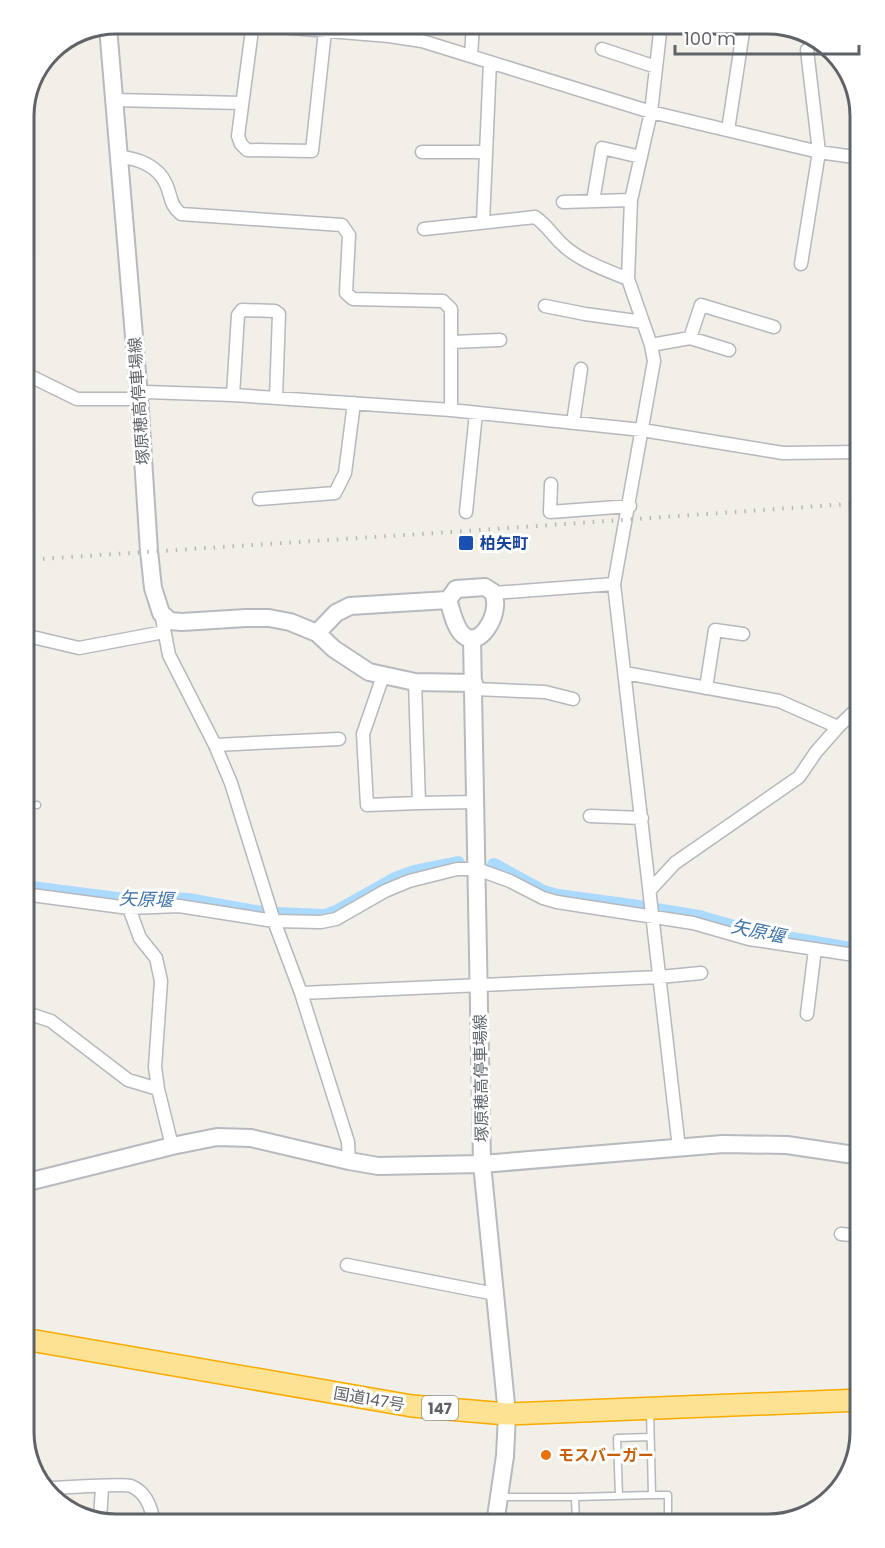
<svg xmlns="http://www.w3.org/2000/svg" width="885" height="1548" font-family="Poppins,'Noto Sans JP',sans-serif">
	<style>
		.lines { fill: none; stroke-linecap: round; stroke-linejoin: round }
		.canal { stroke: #aadaff; stroke-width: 14 }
		.lane-casing { stroke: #b5b8bc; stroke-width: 9 }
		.street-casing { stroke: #b5b8bc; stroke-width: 15 }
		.secondary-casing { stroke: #b6babf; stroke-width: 20 }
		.highway-casing { stroke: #f9ab00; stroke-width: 24 }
		.lane { stroke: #fff; stroke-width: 6 }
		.street { stroke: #fff; stroke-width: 12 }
		.secondary { stroke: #fff; stroke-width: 16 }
		.highway { stroke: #fde293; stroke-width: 21 }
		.rail { stroke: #b6b7b8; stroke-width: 4; stroke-dasharray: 1.5 8; stroke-linecap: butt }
		.transit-dot { fill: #1a4fb4; stroke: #fff; stroke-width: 2 }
		.food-dot { fill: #e8710a; stroke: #fff; stroke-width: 2 }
		.labels { text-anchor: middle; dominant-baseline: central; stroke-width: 6; stroke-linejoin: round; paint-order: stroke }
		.shield { fill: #fff; stroke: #8f9295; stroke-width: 1.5 }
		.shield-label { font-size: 15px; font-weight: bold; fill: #5f6368 }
		.street-label { font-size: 16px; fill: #5f6368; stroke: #fff }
		.transit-label { font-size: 16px; font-weight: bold; fill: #164399; stroke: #fff; text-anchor: start }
		.food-label { font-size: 16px; font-weight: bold; fill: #c56008; stroke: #fff; text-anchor: start }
		.water-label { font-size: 18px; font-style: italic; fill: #4174aa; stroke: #fff }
		.rim { fill: none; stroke: #5f6368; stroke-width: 3 }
	</style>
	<rect width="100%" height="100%" fill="#f1efe8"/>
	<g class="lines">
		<path class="canal" d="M 494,865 L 543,892 L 558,896 L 646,908
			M 24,887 L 140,902 L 170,899 L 188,900 L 267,914
			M 656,910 L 699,917 L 751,932 L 845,948
			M 276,914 L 325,916 L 336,912 L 395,879 L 414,872 L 458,863"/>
		<g class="lane-casing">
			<path id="lane" d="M 24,805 L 37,805
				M 650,1411 L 652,1495 L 668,1495 L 668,1524
				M 619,1496 L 617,1438 L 650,1437
				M 501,1497 L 575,1497 L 576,1524
				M 575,1497 L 652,1495"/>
		</g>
		<g class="street-casing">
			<path id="street" d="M 256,24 L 252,30 L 238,136 L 241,144 L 247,150 L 312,151 L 325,31
				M 264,24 L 268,26 L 389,36 L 422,41 L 651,112 L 819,152 L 861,158
				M 661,24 L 651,112 L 631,200 L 628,279 L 651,345 L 654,361 L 614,584 L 679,1148
				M 602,49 L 656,67
				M 471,56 L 473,24
				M 114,100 L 242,103
				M 728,130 L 743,32
				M 422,152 L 486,152
				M 119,157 C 138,158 158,166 166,184 C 172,197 169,204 181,214 L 342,225 L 349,235 L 346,293 L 353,299 L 443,301 L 451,309 L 451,410
				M 593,201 L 602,148 L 641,157
				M 563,202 L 631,200
				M 483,222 L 490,62
				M 424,229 L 535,217 C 547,225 553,236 563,245 C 580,261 606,270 628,279
				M 801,264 L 819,152 L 807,50
				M 545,306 L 585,314 L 643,322
				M 690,338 L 701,305 L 774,327
				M 451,342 L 500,340
				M 651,345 L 690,338 L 729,350
				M 24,373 L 77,399 L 129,399 L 145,392 L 233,395 L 451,410 L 642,430 L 783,453 L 861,452
				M 233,395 L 238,315 L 242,310 L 275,311 L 279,314 L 276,398
				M 573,423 L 581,369
				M 551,484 L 550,512 L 630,506
				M 259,499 L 335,493 L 345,473 L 354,403
				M 466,512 L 476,413
				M 494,593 L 614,584
				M 161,613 L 169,655 L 215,745 L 231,783 L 274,921 L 301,993 L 348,1142 L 349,1161
				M 24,635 L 79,648 L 164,632
				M 625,673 L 779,701 L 838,727
				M 383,676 L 363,734 L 367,805 L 419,803
				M 415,682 L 419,803 L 476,802
				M 706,688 L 715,630 L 743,634
				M 474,689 L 545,692 L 573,699
				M 215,745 L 339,739
				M 590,816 L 642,818
				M 651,889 L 675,863 L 799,777 L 816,752 L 838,727 L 861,705
				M 24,894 L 129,908 L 179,906 L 274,921 L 321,922 L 336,919 L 385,891 L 409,881 L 457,869 L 477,869 L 510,881 L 543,898 L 557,902 L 693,923 L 749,939 L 861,956
				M 129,908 L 140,938 L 156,958 L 161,981 L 155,1067 L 158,1089 L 172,1146
				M 301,993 L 660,977 L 701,973
				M 24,1012 L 51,1021 L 128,1080 L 158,1089
				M 807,1014 L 815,949
				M 841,1234 L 861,1236
				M 347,1265 L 495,1294
				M 47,1488 C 60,1488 124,1483 131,1486 C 146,1492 152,1509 154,1524
				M 100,1520 L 102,1487"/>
		</g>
		<g class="secondary-casing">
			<path id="secondary" d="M 108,27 L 139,396 L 149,551 L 153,588 L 161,613 L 170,621 L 182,622 L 246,618 L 269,618 L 290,622 L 317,633 L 334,649 L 369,672 L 415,682 L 474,683
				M 485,587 L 494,593 C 494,597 496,603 495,607 C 494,619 482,645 466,637 C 455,631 452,611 448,600 L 456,589 Z
				M 317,633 L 336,613 L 350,606 L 448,600
				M 472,639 L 482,1164 L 723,1144 L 787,1145 L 861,1156
				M 24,1183 L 172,1146 L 217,1137 L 251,1138 L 349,1161 L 378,1166 L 482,1164 L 507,1414 L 505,1456 L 495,1524"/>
		</g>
		<g class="highway-casing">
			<path id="highway" d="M 24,1339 L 412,1406 L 507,1414 L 861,1400"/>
		</g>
		<use href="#lane" class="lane"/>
		<use href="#street" class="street"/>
		<use href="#secondary" class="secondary"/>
		<use href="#highway" class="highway"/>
		<path class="rail" d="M 24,560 L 466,531 L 861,503"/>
	</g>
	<rect class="transit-dot" x="458" y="535" width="16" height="16" rx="3"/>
	<circle class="food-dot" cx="546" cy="1455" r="6"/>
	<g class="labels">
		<rect class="shield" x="422" y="1396" width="36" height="24" rx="4.5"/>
		<g class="shield-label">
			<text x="440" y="1408">147</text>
		</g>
		<g class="street-label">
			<text transform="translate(139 401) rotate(-94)">塚原穂高停車場線</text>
			<text transform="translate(481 1078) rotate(-91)">塚原穂高停車場線</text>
			<text transform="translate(369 1399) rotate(10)">国道147号</text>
		</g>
		<g class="transit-label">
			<text x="480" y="543">柏矢町</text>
		</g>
		<g class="food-label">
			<text x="558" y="1455">モスバーガー</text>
		</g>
		<g class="water-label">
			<text transform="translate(146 899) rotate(2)">矢原堰</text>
			<text transform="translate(758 931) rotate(12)">矢原堰</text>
		</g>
	</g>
	<path d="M0 0H885V1548H0ZM116 34H768A82 82 0 0 1 850 116V1432A82 82 0 0 1 768 1514H116A82 82 0 0 1 34 1432V116A82 82 0 0 1 116 34Z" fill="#fff" fill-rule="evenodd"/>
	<path class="rim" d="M116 34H768A82 82 0 0 1 850 116V1432A82 82 0 0 1 768 1514H116A82 82 0 0 1 34 1432V116A82 82 0 0 1 116 34Z"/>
	<path d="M675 45v9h184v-9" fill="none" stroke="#5f6368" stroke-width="3"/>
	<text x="684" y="45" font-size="18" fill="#5f6368" stroke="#ffffff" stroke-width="4.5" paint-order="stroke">100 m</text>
</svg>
